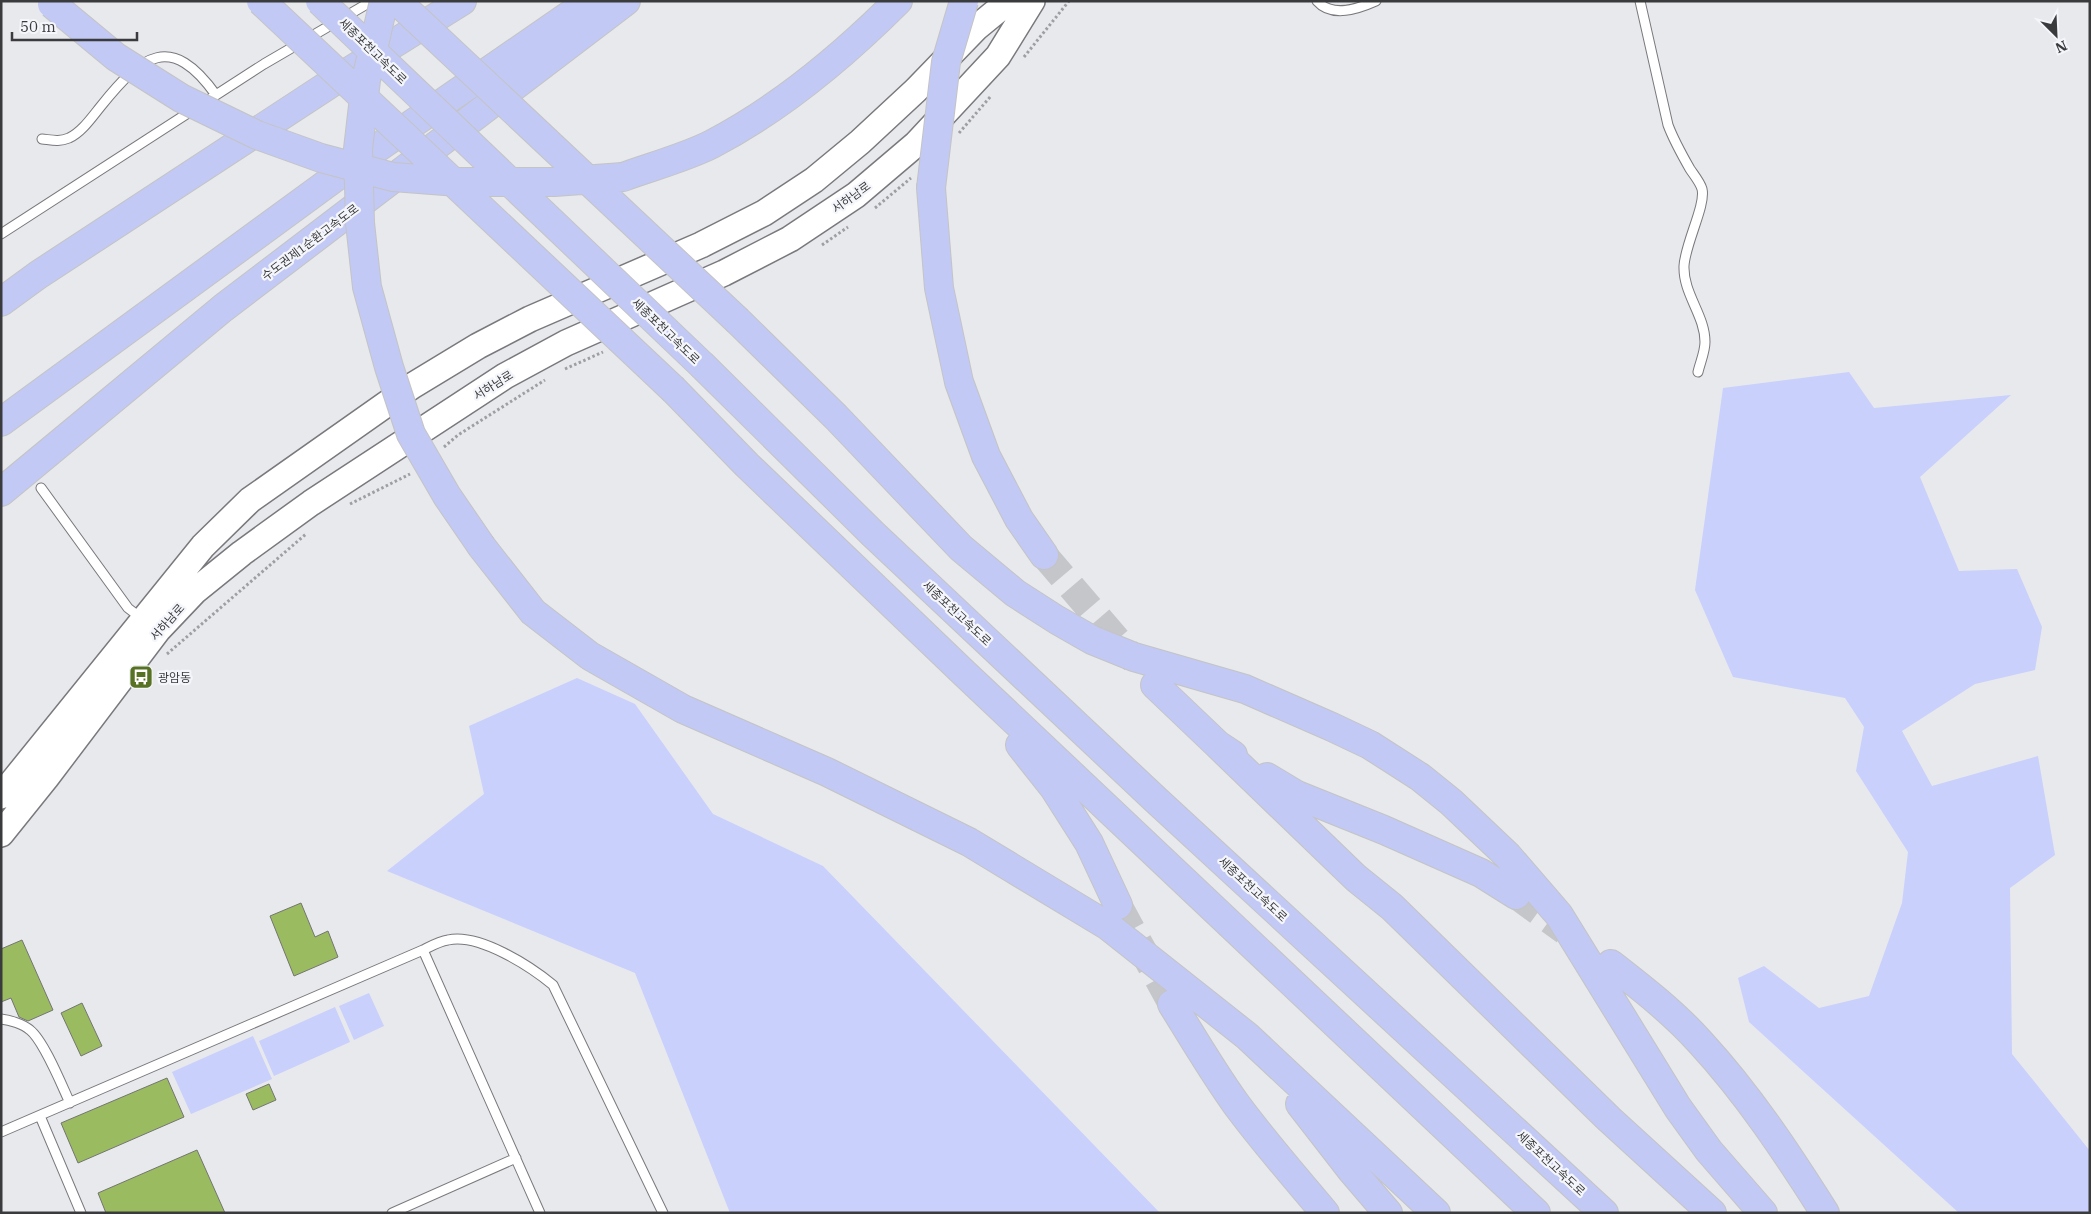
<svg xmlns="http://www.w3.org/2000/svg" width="2091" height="1214" font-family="'IBM Plex Serif','Noto Sans KR',serif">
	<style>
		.green { fill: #c9d0fb }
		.building { fill: #9bbb61; stroke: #737571 }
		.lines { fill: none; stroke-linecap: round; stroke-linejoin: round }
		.highway-tunnel { stroke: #c5c6ca; stroke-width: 28; stroke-dasharray: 28 14; stroke-linecap: butt }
		.lane-casing { stroke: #79797d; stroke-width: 11 }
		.secondary-casing { stroke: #79797d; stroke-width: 28 }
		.highway-casing { stroke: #c4c4c4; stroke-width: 30 }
		.path { stroke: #9e9fa2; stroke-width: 3; stroke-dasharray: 2.5 2.5; stroke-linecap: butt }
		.lane { stroke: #fff; stroke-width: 9 }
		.secondary { stroke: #fff; stroke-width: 25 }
		.highway { stroke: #c2c9f5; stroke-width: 28 }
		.highway-bridge-casing { stroke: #c4c4c4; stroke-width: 30; stroke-linecap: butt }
		.highway-bridge { stroke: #c2c9f5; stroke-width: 28 }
		.labels { text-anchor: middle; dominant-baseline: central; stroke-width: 4.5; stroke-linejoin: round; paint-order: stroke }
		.street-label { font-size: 12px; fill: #3a3b3c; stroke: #f5f6fb }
		.poi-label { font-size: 12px; fill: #3a3b3c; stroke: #f5f6fb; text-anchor: start }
	</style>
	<rect width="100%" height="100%" fill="#e8e9ed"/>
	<path class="green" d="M 1849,372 L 1874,408 L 2011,395 L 1920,477 L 1959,571 L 2017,569 L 2042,627 L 2035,670 L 1975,684 L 1902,731 L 1932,786 L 2038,756 L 2055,855 L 2010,888 L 2012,1054 L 2090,1151 L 2090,1213 L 1959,1213 L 1749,1022 L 1738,978 L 1764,966 L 1819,1008 L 1869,996 L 1902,903 L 1908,852 L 1856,771 L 1864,727 L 1845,698 L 1733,677 L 1695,590 L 1723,388 Z
		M 577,678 L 635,704 L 713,814 L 823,866 L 1160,1213 L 730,1213 L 635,973 L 387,871 L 484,794 L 469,726 Z
		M 369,993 L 384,1026 L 354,1040 L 339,1006 Z
		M 335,1007 L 350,1042 L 274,1076 L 259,1041 Z
		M 253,1036 L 272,1079 L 191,1114 L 172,1072 Z"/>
	<path class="building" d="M 301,903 L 315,937 L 328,931 L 338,957 L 294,976 L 270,916 Z
		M 22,940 L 53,1010 L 28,1021 L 19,1017 L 11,998 L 1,1002 L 1,949 Z
		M 82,1003 L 102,1046 L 81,1056 L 61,1013 Z
		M 167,1078 L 184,1117 L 78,1163 L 61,1123 Z
		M 269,1084 L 276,1100 L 253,1110 L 246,1094 Z
		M 197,1150 L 225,1213 L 106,1213 L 98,1193 Z"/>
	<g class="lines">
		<path class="highway-tunnel" d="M 1044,555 L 1135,661
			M 1516,895 L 1565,931
			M 1118,905 L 1172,1004"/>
		<g class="lane-casing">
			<path id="lane" d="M 1317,1 C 1332,18 1358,9 1376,1
				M 1640,1 L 1668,125 C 1674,141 1682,155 1690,169 C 1694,175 1700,182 1702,189 C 1706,205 1685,244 1684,266 C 1683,294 1705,315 1705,342 C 1705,352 1700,363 1698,372
				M 42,139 C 52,140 59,142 69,138 C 82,132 92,117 101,106 C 142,55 171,32 216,95
				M 1,234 L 264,64 L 372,1
				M 41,488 L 128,608 L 141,618
				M 423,950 L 540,1213
				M 1,1019 C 10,1020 23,1024 30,1030 C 44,1041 62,1086 70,1103
				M 40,1116 L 81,1213
				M 1,1132 L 423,950 C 431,946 440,941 448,940 C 479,933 530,966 553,985 L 663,1213
				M 392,1213 L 516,1158"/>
		</g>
		<g class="secondary-casing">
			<path id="secondary" d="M 1,796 L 203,546 L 250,500 L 412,386 L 478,346 L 530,319 L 701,245 L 764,213 L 814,180 L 860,142 L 916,90 L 976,28 L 1009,1
				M 1,834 L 46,778 L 158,630 L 195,591 L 242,553 L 311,503 L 505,376 L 566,343 L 724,273 L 790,239 L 856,195 L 916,144 L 998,56 L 1032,1"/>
		</g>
		<g class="highway-casing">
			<path id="highway" d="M 623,177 C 650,167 687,157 712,144 C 781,108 843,56 898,1
				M 931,188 L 939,288 L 959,382 L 986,456 L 1019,519 L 1044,555
				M 1,302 L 38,275 L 345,74 L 462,1
				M 738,321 L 836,417 L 961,548 L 1015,593 L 1057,620 L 1092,640 L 1134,657 L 1245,689 L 1332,727 L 1370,745 L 1420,777 L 1451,802 L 1508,856 L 1559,915 L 1678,1108 L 1709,1151 L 1763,1213
				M 703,366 L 873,534 L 1156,800 L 1604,1213
				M 674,390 L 747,465 L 964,673 L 1536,1213
				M 1,422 L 344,171 L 590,1
				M 1,492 L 223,308 L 626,1
				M 482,547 L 533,612 L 590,656 L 683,709 L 827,772 L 969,842 L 1108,926 L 1247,1036 L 1436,1213
				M 1155,685 L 1218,745 L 1233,755
				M 1020,745 L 1054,788 L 1089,843 L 1118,905
				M 1218,745 L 1356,878 L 1392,907 L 1609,1119 L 1712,1213
				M 1267,777 L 1297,795 L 1384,830 L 1481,873 L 1516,895
				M 1611,964 C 1642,988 1674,1013 1700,1042 C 1748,1094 1787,1153 1825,1213
				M 1172,1004 C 1193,1038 1213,1072 1236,1104 C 1264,1142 1295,1177 1325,1213
				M 1300,1104 L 1352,1171 L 1388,1213"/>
		</g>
		<path class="path" d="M 1024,57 L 1069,1
			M 959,133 L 991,96
			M 875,208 L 911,178
			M 822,245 L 848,227
			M 565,369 L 603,352
			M 444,447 L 458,435 L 545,380
			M 350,504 L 410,474
			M 167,654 L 306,534"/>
		<use href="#lane" class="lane"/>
		<use href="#secondary" class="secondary"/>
		<use href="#highway" class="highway"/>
		<g class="highway-bridge-casing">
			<path id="highway-bridge" d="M 261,1 L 674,390
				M 320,1 L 703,366
				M 384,1 L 366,80 L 358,149 L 360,223 L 367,287 L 389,367 L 411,434 L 447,496 L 482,547
				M 397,1 L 738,321
				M 52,4 L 116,57 L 181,98 L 257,135 L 321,158 L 393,177 L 458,182 L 554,182 L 623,177
				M 931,188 L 946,62 L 964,1"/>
		</g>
		<use href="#highway-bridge" class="highway-bridge"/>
	</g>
	<defs>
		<g id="bus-square" transform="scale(1.25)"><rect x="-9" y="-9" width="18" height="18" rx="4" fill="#587224" stroke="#f5f6fb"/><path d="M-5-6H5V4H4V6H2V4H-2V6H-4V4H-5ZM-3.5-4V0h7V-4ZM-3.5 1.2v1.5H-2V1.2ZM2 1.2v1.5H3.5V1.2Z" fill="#fff"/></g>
	</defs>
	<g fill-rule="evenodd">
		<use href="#bus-square" x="141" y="677"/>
	</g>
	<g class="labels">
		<g class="street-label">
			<text transform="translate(373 51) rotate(44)">세종포천고속도로</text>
			<text transform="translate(851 197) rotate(-36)">서하남로</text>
			<text transform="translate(310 242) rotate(-37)">수도권제1순환고속도로</text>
			<text transform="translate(666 331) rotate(44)">세종포천고속도로</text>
			<text transform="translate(493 385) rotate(-32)">서하남로</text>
			<text transform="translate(957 613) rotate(43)">세종포천고속도로</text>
			<text transform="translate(167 622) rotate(-48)">서하남로</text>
			<text transform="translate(1253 889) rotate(43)">세종포천고속도로</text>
			<text transform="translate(1551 1163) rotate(43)">세종포천고속도로</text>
		</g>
		<g class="poi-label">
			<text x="158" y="677">광암동</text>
		</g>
	</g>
	<rect width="2091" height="1214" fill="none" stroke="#3a3b3c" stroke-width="5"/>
	<g transform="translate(2056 35) rotate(156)" stroke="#f5f6fb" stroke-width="4" paint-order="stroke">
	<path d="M0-4L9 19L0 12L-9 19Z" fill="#3a3b3c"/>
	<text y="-8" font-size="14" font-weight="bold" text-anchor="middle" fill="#3a3b3c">N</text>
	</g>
	<path d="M12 32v8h125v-8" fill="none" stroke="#3a3b3c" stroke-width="2.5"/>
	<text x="20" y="32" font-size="15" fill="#3a3b3c" stroke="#f5f6fb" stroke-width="4" paint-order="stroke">50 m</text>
</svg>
